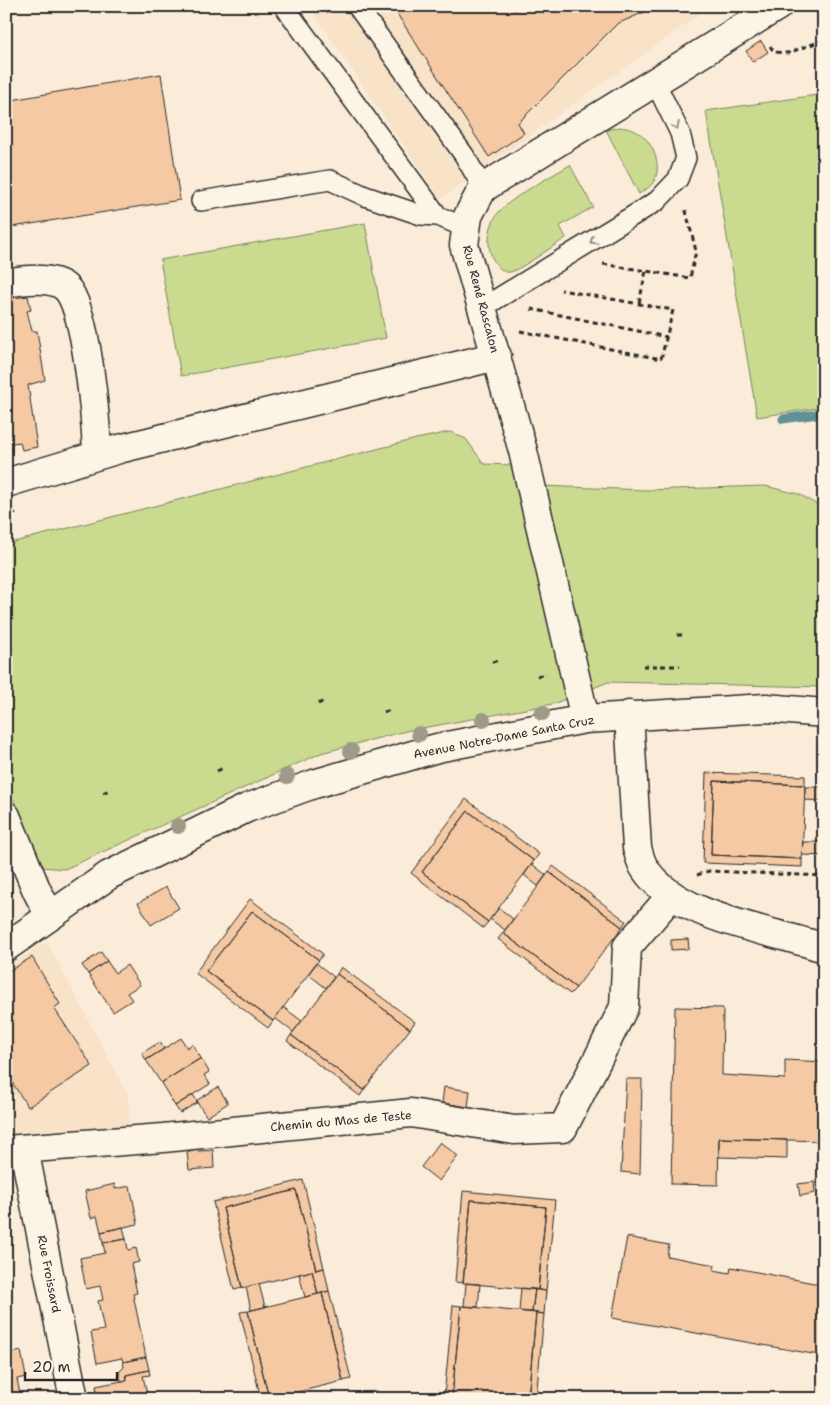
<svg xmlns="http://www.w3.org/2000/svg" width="830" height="1405" font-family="'Shantell Sans',sans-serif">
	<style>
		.built { fill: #f8e2c8 }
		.green { fill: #cadb90; stroke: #7a835e }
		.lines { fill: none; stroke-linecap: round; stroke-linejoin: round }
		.stream { stroke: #609196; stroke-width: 9 }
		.building { fill: #f4c9a3; stroke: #2b2b2b }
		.service-casing { stroke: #2b2b2b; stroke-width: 22 }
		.minor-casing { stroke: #2b2b2b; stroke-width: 31 }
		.path { stroke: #2b2b2b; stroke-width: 3; stroke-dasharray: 5 4; stroke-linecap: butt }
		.service { stroke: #fcf5e5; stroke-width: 19 }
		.minor { stroke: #fcf5e5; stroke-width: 28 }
		.tree { fill: #9e9a87 }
		.oneway { stroke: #949088 }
		.labels { text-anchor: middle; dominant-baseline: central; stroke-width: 4.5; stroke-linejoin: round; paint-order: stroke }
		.street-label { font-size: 12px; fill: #2b2b2b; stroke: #fcf5e5 }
	</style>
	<rect width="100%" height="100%" fill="#faecd8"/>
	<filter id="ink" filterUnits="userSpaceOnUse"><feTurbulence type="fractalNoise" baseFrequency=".02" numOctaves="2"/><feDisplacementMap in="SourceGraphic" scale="10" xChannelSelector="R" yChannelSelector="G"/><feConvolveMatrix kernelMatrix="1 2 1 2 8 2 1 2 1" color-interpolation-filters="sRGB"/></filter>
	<g filter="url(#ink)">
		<path class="built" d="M 309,6 L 711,6 L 440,199 Z
			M 47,942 L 128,1095 L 130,1132 L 6,1141 L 6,967 Z"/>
		<path class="green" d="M 824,94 L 824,407 L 757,417 L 706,111 Z
			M 620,127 C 627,128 633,129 639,133 C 654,143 664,169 652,184 C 649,188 643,191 639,194 L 606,130 Z
			M 570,165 L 593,207 L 560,226 L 566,238 C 554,245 522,269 510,272 C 504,273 501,270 497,265 C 485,252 487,226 499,212 C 513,196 550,177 570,165 Z
			M 365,223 L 386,338 L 181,376 L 160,260 Z
			M 450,432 L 466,439 L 484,464 L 514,465 L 541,486 L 646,490 L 765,486 L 799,494 L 824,509 L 824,687 L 608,682 L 553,704 L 406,731 L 321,753 L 65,869 L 41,867 L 6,781 L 6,544 L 416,439 Z"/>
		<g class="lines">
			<path class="stream" d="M 783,419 L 824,413"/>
		</g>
		<path class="building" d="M 392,6 L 510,6 L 514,11 L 519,6 L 658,6 L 617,24 L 518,123 L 524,133 L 489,157 Z
			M 761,41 L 768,52 L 753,62 L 746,51 Z
			M 161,74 L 180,200 L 6,228 L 6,101 Z
			M 28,296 L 31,310 L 27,311 L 32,331 L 37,331 L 45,380 L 28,385 L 37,447 L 22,450 L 20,442 L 6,444 L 6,299 Z
			M 706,773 L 805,776 L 805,785 L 714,781 L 711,855 L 802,859 L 802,867 L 703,863 Z
			M 714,781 L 805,785 L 802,859 L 711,855 Z
			M 805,787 L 824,787 L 824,801 L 805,800 Z
			M 466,799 L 539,854 L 534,861 L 468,811 L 422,872 L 488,922 L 483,928 L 411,873 Z
			M 468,811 L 534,861 L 488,922 L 422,872 Z
			M 803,842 L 824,842 L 824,856 L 802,855 Z
			M 532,864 L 546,875 L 538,886 L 524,875 Z
			M 553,866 L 626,921 L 622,927 L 549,872 Z
			M 549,872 L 622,927 L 576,988 L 503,933 Z
			M 166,887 L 179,908 L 151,925 L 138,903 Z
			M 250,899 L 323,954 L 319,960 L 252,911 L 206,971 L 273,1021 L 268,1028 L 195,973 Z
			M 499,908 L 513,919 L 505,930 L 490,919 Z
			M 252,911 L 319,960 L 273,1021 L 206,971 Z
			M 503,933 L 576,988 L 570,994 L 498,939 Z
			M 688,939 L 689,949 L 671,950 L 671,940 Z
			M 101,952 L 107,961 L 88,974 L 82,965 Z
			M 32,957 L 60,1004 L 54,1008 L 92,1066 L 28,1107 L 6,1073 L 6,973 Z
			M 107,961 L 115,973 L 127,965 L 140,985 L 127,993 L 132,1000 L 113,1012 L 88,974 Z
			M 316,963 L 334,977 L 326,988 L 308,974 Z
			M 341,967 L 415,1022 L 410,1029 L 337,974 Z
			M 337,974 L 410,1029 L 364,1090 L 291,1035 Z
			M 283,1007 L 302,1021 L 293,1032 L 275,1018 Z
			M 675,1007 L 723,1008 L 722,1075 L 785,1079 L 785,1060 L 824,1062 L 824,1141 L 719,1138 L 718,1185 L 671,1184 Z
			M 291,1035 L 364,1090 L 360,1096 L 287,1041 Z
			M 181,1038 L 187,1048 L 192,1044 L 201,1058 L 161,1083 L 146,1060 Z
			M 160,1042 L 164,1049 L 146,1060 L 142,1053 Z
			M 201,1058 L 209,1072 L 204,1075 L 210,1084 L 175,1106 L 161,1083 Z
			M 626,1079 L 642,1079 L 640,1174 L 621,1172 Z
			M 218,1087 L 228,1103 L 207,1117 L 196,1101 Z
			M 444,1087 L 470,1091 L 468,1107 L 442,1103 Z
			M 193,1095 L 198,1102 L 180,1113 L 175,1106 Z
			M 719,1138 L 787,1140 L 787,1159 L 719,1157 Z
			M 440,1142 L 458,1156 L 439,1181 L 421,1167 Z
			M 213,1150 L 214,1168 L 189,1170 L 187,1152 Z
			M 303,1180 L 324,1268 L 316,1270 L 296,1190 L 223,1208 L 242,1288 L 234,1290 L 213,1202 Z
			M 814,1182 L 815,1193 L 800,1196 L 798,1184 Z
			M 115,1184 L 115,1189 L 130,1186 L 138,1224 L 101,1232 L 97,1216 L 91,1218 L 85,1191 Z
			M 296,1190 L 316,1270 L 242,1288 L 223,1208 Z
			M 463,1191 L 555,1200 L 546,1291 L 538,1290 L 546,1207 L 471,1200 L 463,1283 L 455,1282 Z
			M 471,1200 L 546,1207 L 538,1290 L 463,1283 Z
			M 123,1227 L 126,1239 L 103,1243 L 101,1232 Z
			M 627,1237 L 669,1245 L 667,1256 L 715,1265 L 714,1270 L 730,1273 L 731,1267 L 824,1285 L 824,1356 L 612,1318 Z
			M 126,1239 L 128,1250 L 136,1248 L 139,1262 L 131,1264 L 137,1293 L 133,1294 L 146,1357 L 123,1362 L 122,1358 L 97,1363 L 91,1332 L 104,1330 L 98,1301 L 103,1300 L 100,1286 L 86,1289 L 80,1258 L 105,1253 L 103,1243 Z
			M 324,1268 L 329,1291 L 318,1294 L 312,1271 Z
			M 312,1271 L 318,1294 L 305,1297 L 299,1274 Z
			M 466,1283 L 480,1284 L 478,1307 L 464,1306 Z
			M 259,1284 L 265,1307 L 251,1310 L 246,1287 Z
			M 521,1288 L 535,1289 L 532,1312 L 519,1311 Z
			M 535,1289 L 546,1291 L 544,1314 L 532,1312 Z
			M 329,1291 L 351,1379 L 343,1381 L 322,1293 Z
			M 322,1293 L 343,1381 L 269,1399 L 248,1311 Z
			M 453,1305 L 461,1306 L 452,1396 L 444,1396 Z
			M 461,1306 L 536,1313 L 528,1399 L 476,1399 L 452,1396 Z
			M 248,1311 L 269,1399 L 261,1399 L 240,1312 Z
			M 536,1313 L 544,1314 L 536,1399 L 528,1399 Z
			M 9,1338 L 12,1353 L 21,1351 L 26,1377 L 17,1379 L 21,1399 L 6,1399 L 6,1339 Z
			M 146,1357 L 149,1370 L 126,1375 L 127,1380 L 121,1381 L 119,1372 L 124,1367 L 123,1362 Z
			M 149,1370 L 150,1375 L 143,1376 L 148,1399 L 98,1399 L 96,1386 L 127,1380 L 126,1375 Z"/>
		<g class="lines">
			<g class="service-casing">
				<path id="service" d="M 284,6 L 438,216 L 466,228
					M 357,6 L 464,155 L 483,188
					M 201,201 L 330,180 L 365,196 L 421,215 L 438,216
					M 482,308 L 657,201 L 678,179 L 686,158 L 680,133 L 655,82"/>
			</g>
			<g class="minor-casing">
				<path id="minor" d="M 6,283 C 22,280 53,276 66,288 C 87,307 96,423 97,455
					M 6,483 L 119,449 L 497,356
					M 629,715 L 637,848 C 639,855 641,863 645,869 C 678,919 770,929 824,948
					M 585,719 L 523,451 L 464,245 L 468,216 L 483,188 L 778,6
					M 6,816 L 37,891 L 50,916
					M 6,947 L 109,875 L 247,808 L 314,784 L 437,748 L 585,719 L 766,708 L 824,713
					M 24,1149 L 74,1399
					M 6,1150 L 163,1138 L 411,1113 L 514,1130 L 563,1128 L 624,1007 L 627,947 L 671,896"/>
			</g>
			<path class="path" d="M 770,46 L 774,52 L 788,53 L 824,40
				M 603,264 L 690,278 L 696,251 L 685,207
				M 639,303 L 646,271
				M 531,309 L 667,337
				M 520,331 L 661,359 L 673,310 L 561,290
				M 6,516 L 16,513
				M 677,635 L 684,635
				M 821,637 L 824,637
				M 492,662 L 499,660
				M 643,666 L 680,666
				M 537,676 L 546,674
				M 318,704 L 324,701
				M 384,712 L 391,710
				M 217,771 L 223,768
				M 103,793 L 109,790
				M 697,875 L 709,871 L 824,876"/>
			<use href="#service" class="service"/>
			<use href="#minor" class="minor"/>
		</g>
		<g class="tree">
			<circle cx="542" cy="713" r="8"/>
			<circle cx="483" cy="720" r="8"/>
			<circle cx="419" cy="734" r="8"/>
			<circle cx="351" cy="751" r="8"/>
			<circle cx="287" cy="776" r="8"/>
			<circle cx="178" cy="826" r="8"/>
		</g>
		<defs><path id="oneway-chevron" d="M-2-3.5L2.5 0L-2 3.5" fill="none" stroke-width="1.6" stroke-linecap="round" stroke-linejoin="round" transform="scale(1.25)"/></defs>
		<g class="oneway">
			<use href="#oneway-chevron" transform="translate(676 126) rotate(64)"/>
			<use href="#oneway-chevron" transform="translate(593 241) rotate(149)"/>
		</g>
	</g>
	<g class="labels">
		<g class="street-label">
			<text transform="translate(481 299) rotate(75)">Rue René Rascalon</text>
			<text transform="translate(504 737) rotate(-11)">Avenue Notre-Dame Santa Cruz</text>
			<text transform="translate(341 1121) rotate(-5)">Chemin du Mas de Teste</text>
			<text transform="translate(49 1274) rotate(79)">Rue Froissard</text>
		</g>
	</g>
	<rect width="830" height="1405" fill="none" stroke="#fcf5e5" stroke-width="25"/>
	<rect x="12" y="12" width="805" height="1380" fill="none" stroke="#2b2b2b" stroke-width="2" filter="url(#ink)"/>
	<path d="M25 1372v8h92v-8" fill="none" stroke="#2b2b2b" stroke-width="2.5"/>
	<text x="32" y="1372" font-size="15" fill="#2b2b2b" stroke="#fcf5e5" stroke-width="4" paint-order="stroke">20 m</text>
</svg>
